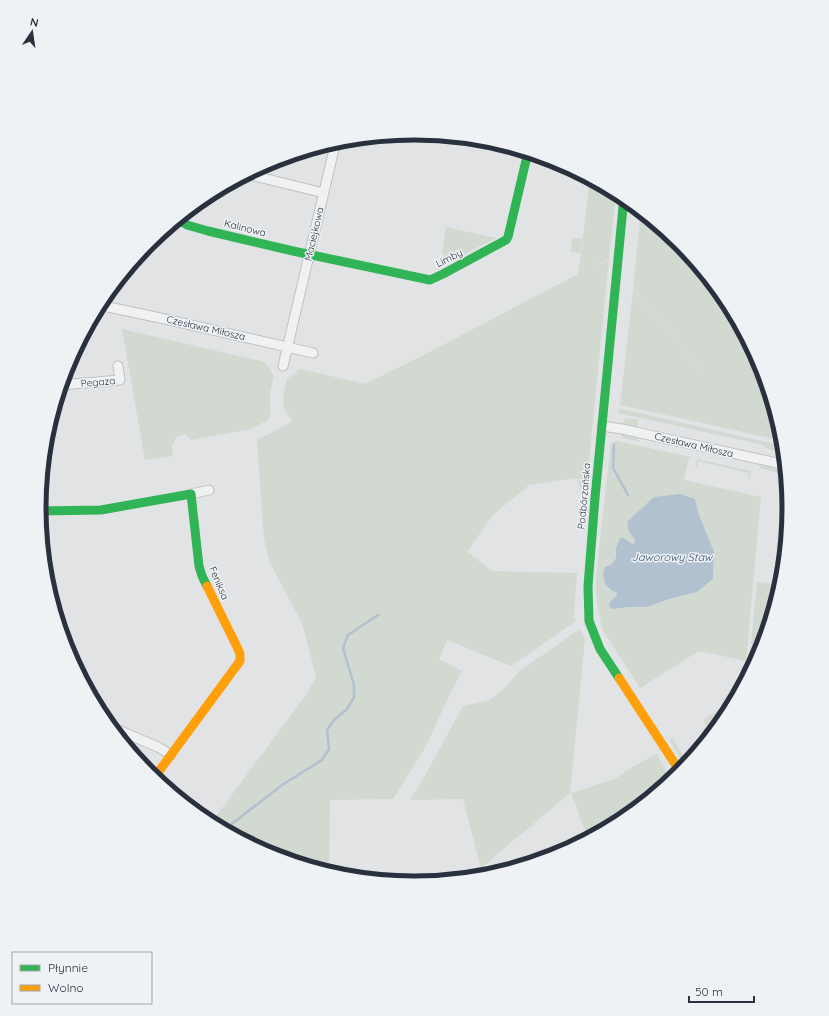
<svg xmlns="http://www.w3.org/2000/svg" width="829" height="1016" font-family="Quicksand,sans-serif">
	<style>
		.green { fill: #d2d9d1; fill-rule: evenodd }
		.water { fill: #b1c1cf }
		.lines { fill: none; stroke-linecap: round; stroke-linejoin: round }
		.stream { stroke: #b1c1cf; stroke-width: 2.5 }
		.street-casing { stroke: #bfc1c3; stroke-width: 11 }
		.street { stroke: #f0f1f2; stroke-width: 9 }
		.fast { stroke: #30b455; stroke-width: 9 }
		.slow { stroke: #ff9f0a; stroke-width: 9 }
		.labels { text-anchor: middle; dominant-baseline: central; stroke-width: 3; stroke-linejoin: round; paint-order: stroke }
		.street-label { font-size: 10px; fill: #29313e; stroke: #eef2f5 }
		.water-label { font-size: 11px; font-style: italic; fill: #35526f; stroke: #eef2f5 }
		.rim { fill: none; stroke: #29313e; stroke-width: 5 }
	</style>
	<rect width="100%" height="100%" fill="#e1e3e5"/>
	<path class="green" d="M 590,178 L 616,192 L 609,259 L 589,269 L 609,260 L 585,501 L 577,478 L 529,485 L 492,516 L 467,552 L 492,571 L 577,573 L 574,616 L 576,621 L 511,666 L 447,640 L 439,659 L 462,671 L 450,694 L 425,748 L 393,799 L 330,800 L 329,873 L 271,855 L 211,823 L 306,695 L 316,677 L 302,623 L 270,563 L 264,539 L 257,440 L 292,422 L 284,408 L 283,396 L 287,379 L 300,369 L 365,384 L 420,357 L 578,274 L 581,254 Z
		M 641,211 L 680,243 L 727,300 L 762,365 L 783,438 L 770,436 L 783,438 L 783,441 L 620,405 L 633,290 L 715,385 L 633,289 Z
		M 446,227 L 496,238 L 446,263 L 442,252 Z
		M 572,238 L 582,239 L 581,253 L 571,252 Z
		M 122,329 L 265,362 L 274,376 L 270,392 L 270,405 L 271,411 L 268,420 L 251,429 L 191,440 L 185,434 L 176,437 L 172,446 L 173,456 L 145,460 Z
		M 622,409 L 784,446 L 785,453 L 771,450 L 760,444 L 618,413 L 619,410 Z
		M 628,418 L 639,420 L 637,427 L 636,427 L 622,424 L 624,420 Z
		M 621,433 L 637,437 L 640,442 L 623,438 L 621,435 Z
		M 617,441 L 691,457 L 688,462 L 684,480 L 761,497 L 746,661 L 699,651 L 640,688 L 602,629 L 597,603 L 596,575 L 600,540 L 611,442 ZM 695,499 L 699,515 L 714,553 L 713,579 L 697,592 L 669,599 L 647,607 L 629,607 L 612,609 L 617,595 C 615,589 606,586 604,581 C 603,577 607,569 609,565 L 612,564 L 616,558 L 616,548 L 620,538 L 624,538 L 632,544 L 635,543 L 635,540 Z
		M 697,459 L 751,471 L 749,479 L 748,479 L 749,473 L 698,461 L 697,468 L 695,467 Z
		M 764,465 L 773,467 L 773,468 L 787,473 L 787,475 L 759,468 L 761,466 Z
		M 757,582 L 782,585 L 763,645 L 751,644 Z
		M 580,629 L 585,639 L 570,793 L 481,868 L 463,799 L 410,800 L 422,781 L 463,706 L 490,700 L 508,685 L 518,672 Z
		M 737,698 L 727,717 L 712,734 L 703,720 Z
		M 672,737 L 688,764 L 685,767 L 670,741 L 670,740 Z
		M 657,754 L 671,781 L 623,820 L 588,839 L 571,793 L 615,779 L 627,770 Z"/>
	<path class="water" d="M 680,494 L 695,499 L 699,515 L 714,552 L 713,579 L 697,592 L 669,599 L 647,607 L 629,607 L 612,609 L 609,606 L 610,602 L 617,595 L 616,592 C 614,591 611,591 610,589 C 603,584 602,574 605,567 L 612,564 L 616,558 L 616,548 L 620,538 L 624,538 L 632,544 L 635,543 L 635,540 C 631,534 626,529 628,521 L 654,497 Z"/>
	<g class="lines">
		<path class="stream" d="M 614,445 L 613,468 L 628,495
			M 224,830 L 282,785 L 322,760 L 329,749 L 327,730 L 334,720 L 347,709 L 354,697 L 354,685 L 343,648 L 348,635 L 378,615"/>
		<g class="street-casing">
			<path id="street" d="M 246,174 L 324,193
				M 99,305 L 165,319 L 313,353
				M 283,366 L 336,141
				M 61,385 L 120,380 L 118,366
				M 602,426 L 622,429 L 786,465
				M 191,494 L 209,490
				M 111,727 L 158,747 L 171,755"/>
		</g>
		<use href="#street" class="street"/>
		<path class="fast" d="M 179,218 L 182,222 L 187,225 L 208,231 L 293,251 L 430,280 L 443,274 L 506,240 L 508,237 L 528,152
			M 39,511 L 101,510 L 191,494 L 199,566 L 202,576 L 207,586
			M 619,678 L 600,649 L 589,621 L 588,586 L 595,498 L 624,197"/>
		<path class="slow" d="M 619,678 L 681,773
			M 154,778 L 240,661 L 240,654 L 238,649 L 207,586"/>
	</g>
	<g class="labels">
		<g class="street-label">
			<text transform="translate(245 228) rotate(14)">Kalinowa</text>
			<text transform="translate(314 234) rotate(-77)">Maciejkowa</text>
			<text transform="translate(449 258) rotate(-27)">Limby</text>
			<text transform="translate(206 328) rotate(13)">Czesława Miłosza</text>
			<text transform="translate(98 382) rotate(-5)">Pegaza</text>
			<text transform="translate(694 445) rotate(13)">Czesława Miłosza</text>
			<text transform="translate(584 496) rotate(-85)">Podbórzańska</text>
			<text transform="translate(219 583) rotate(67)">Feniksa</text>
		</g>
		<g class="water-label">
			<text x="672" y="557">Jaworowy Staw</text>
		</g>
	</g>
	<path d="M0 0H829V1016H0ZM46 508a368 368 0 1 1 736 0a368 368 0 1 1-736 0Z" fill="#eef2f5" fill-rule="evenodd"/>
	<path class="rim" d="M46 508a368 368 0 1 1 736 0a368 368 0 1 1-736 0Z"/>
	<rect x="12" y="952" width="140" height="52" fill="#eef2f5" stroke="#9fa5ac"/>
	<rect x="20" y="965" width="20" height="6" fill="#30b455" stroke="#9fa5ac"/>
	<text x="48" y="972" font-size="12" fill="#29313e">Płynnie</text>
	<rect x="20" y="985" width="20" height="6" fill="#ff9f0a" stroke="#9fa5ac"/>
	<text x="48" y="992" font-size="12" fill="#29313e">Wolno</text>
	<g transform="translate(32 32) rotate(13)" stroke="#eef2f5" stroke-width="3" paint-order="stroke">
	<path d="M0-3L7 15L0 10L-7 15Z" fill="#29313e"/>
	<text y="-6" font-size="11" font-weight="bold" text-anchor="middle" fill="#29313e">N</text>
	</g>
	<path d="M689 996v6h65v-6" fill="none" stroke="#29313e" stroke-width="2"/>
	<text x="695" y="996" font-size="12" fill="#29313e" stroke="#eef2f5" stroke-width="3" paint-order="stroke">50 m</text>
</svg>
